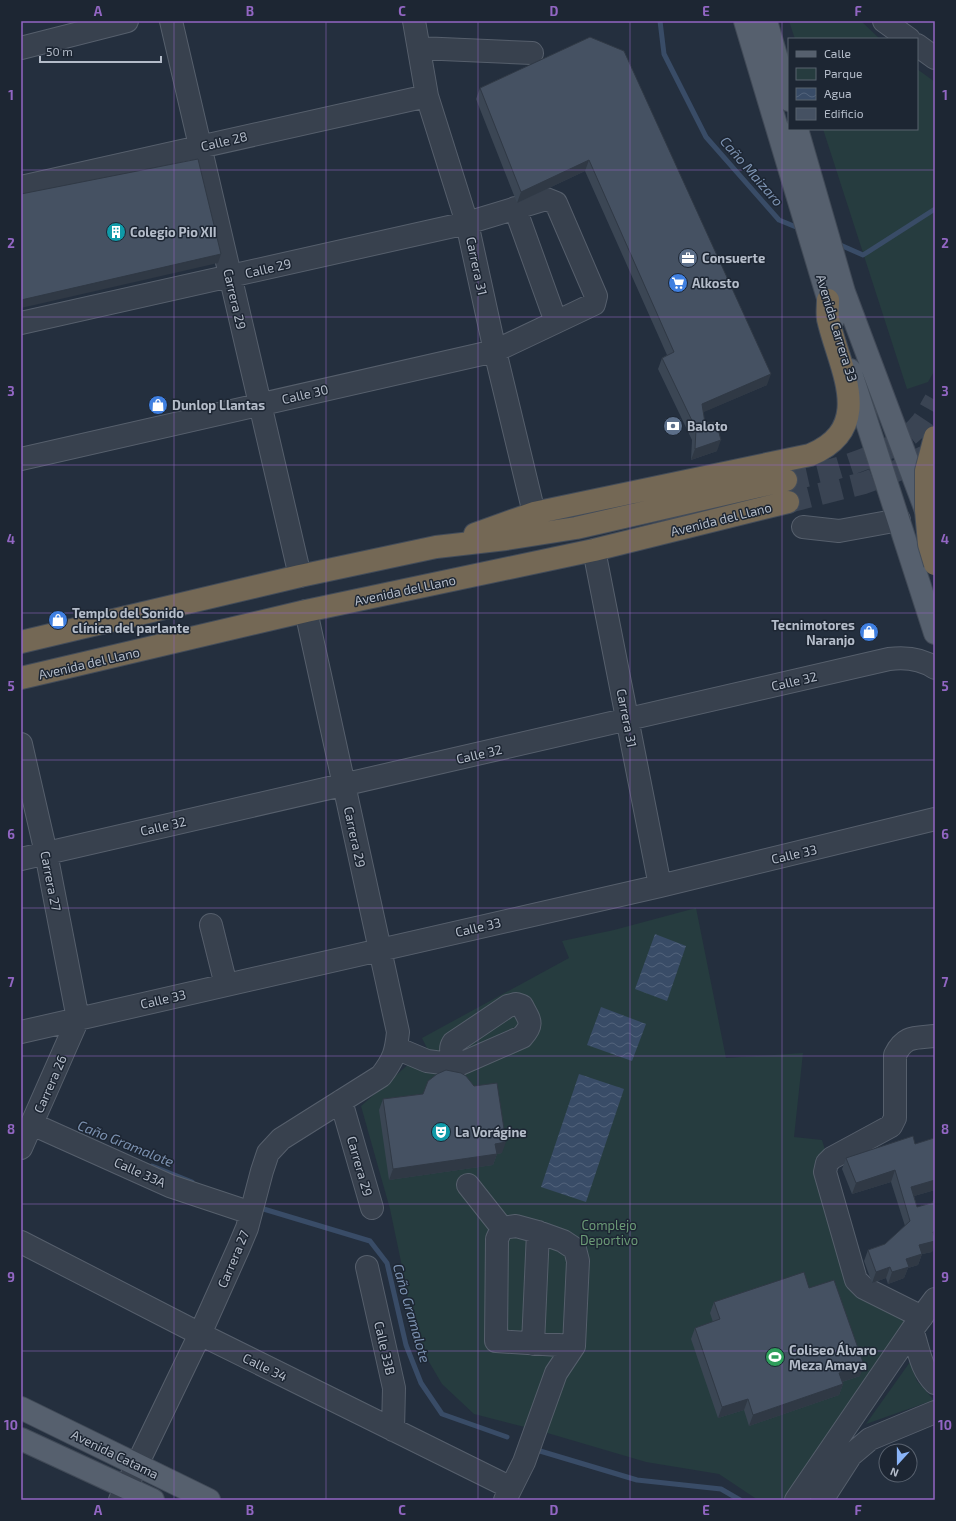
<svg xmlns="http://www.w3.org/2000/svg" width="956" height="1521" font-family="'Exo 2',sans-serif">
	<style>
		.green { fill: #263c3f }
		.water { fill: url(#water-waves) }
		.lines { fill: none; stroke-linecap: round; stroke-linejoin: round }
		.stream { stroke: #394c67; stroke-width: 5 }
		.highway-tunnel { stroke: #3a4453; stroke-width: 22; stroke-dasharray: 22 11; stroke-linecap: butt }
		.minor-casing { stroke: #565f6c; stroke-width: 24 }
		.major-casing { stroke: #414a57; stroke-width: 24 }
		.highway-casing { stroke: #434c59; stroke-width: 24 }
		.minor { stroke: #38414e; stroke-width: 22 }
		.major { stroke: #56606e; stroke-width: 22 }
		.highway { stroke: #746855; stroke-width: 22 }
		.highway-bridge-casing { stroke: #434c59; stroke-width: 24; stroke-linecap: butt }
		.highway-bridge { stroke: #746855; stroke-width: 22 }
		.wall { fill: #3b4654 }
		.shaded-wall { fill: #303945 }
		.building { fill: #455162; stroke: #303945 }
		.grid { fill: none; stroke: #9266c3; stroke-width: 1; stroke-opacity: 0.55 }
		.labels { text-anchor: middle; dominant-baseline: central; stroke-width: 3; stroke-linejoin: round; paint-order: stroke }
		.street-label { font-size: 13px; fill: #b4bcc9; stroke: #1d2633 }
		.poi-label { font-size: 13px; font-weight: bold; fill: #b4bcc9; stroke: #1d2633; text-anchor: start }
		.park-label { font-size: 13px; fill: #6b9a76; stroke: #1d2633 }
		.water-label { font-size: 14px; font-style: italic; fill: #7c92b1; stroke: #1d2633 }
		.neatline { fill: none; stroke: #9266c3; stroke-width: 1.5 }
		.grid-label { font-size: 13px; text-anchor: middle; font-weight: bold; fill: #9266c3 }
	</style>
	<defs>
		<pattern id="water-waves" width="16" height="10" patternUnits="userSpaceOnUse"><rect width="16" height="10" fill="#394c67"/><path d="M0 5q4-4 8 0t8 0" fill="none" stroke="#53647b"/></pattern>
	</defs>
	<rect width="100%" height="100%" fill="#242f3e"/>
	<path class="green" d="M 789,21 L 861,21 L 880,39 L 795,39 Z
		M 917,69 L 935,82 L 935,370 L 928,382 L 907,389 L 823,129 L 917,129 Z
		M 696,908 L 726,1058 L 803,1053 L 794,1137 L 822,1140 L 872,1304 L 909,1314 L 790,1500 L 758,1500 L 719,1474 L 646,1462 L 544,1432 L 474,1414 L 442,1384 L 415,1338 L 404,1276 L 390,1209 L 361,1106 L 427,1048 L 422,1038 L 569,958 L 562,941 L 614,930 Z
		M 910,1362 L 917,1381 L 934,1400 L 866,1424 Z"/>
	<path class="water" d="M 655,934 L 686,946 L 667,1001 L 635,989 Z
		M 601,1007 L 646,1024 L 632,1061 L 587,1045 Z
		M 579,1074 L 624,1089 L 586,1202 L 541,1187 Z"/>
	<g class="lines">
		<path class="stream" d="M 660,21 L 664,54 L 706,137 L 779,220 L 801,229
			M 838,244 L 863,255 L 935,209
			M 152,1166 L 192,1182
			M 257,1207 L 370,1241 L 387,1263 L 406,1345 L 421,1383 L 442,1414 L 507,1437
			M 540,1451 L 637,1480 L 721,1489 L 740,1500"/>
		<path class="highway-tunnel" d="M 786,480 C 826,473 897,455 922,422 C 927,415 931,407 935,400
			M 788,502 L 864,483 L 904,468 L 925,456"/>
		<g class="minor-casing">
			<path id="minor" d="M 171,21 L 300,576
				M 414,21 L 427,96 L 467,223 L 495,351 L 534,513
				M 884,21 L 909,39
				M 917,45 L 935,58
				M 21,48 L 127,21
				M 419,48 L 532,53
				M 21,187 L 427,96
				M 515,208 L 556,322
				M 21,323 L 467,223 L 546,199 L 556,203 L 596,296 L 594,304 L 495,351 L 21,459
				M 803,527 L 839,531 L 899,520
				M 594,550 L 660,886
				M 21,744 L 46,853 L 78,1019 L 21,1148
				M 21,859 L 889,659 C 905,657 922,659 935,668
				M 211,925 L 226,985
				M 21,1032 L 660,886 L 935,819
				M 396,1048 L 427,1061 L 458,1065 L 522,1037 C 534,1024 530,1021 522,1006 L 516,1004 L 508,1006 L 453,1043 C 448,1051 454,1057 458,1065
				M 341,1101 L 372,1208
				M 32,1124 L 170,1186 L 251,1213
				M 468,1185 L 502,1228 L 516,1226 L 538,1232 L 563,1241 L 575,1249 L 578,1261 L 574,1346 L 556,1373 L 524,1462 L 505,1500
				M 502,1228 L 497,1239 L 496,1341 L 574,1346
				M 21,1242 L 200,1334 L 511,1488
				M 367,1267 L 394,1388 L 393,1430
				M 922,1317 L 864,1288 L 856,1280 L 825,1172 L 827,1163 L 832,1158 L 891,1126 L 895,1118 L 895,1055 C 905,1035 915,1038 935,1036
				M 912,1330 C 919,1349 920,1368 935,1383
				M 533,1344 L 538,1232
				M 120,1500 L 200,1334 L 239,1247 L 247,1228 L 262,1171 L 268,1153 L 281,1139 L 381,1076 C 394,1059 396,1052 398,1032 L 306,611
				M 796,1500 L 912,1330 L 935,1299
				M 822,1500 L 851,1455 L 870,1439 L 935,1412"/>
		</g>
		<g class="major-casing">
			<path id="major" d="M 745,21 L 834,318
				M 766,21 L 789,100
				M 797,129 L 844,292 L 925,508
				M 850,370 L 935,633
				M 21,1408 L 209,1500
				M 21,1439 L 153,1500"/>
		</g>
		<g class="highway-casing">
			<path id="highway" d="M 475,534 L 534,513 L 810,455 C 877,427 839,368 828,319 C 827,313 828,306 828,300
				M 21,642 L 300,576 L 436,547 L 506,539 L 576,528 L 786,480
				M 21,678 L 306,611 L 594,550 L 788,502"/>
		</g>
		<use href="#minor" class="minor"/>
		<use href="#major" class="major"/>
		<use href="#highway" class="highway"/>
		<g class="highway-bridge-casing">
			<path id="highway-bridge" d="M 935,437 L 926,471 L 926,510 L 929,544 L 935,564"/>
		</g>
		<use href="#highway-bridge" class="highway-bridge"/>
	</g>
	<path class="wall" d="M 590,37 L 767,385 L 703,412 L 705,423 L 717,451 L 691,460 L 692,440 L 658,369 L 662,358 L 667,355 L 585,171 L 517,203 L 476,99 L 480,88 Z
		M 423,1094 L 502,1153 L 497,1154 L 493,1165 L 389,1180 L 379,1110 L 383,1099 Z
		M 935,1141 L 935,1190 L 914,1196 L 917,1207 L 932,1203 L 935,1196 L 935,1243 L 932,1252 L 922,1254 L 918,1265 L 908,1268 L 904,1278 L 888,1284 L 886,1278 L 872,1283 L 864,1261 L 868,1250 L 885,1244 L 905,1226 L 891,1182 L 852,1194 L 842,1169 L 846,1158 Z
		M 809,1288 L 860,1376 L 842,1382 L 843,1384 L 839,1395 L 749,1426 L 744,1410 L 718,1418 L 691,1339 L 695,1328 L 713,1322 L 710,1313 L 714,1302 Z"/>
	<path class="shaded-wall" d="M 589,160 L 585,171 L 517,203 L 521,192 Z
		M 221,254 L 218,263 L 21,308 L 21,300 Z
		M 771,374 L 767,385 L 697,415 L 702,404 Z
		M 721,440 L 717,451 L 691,460 L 695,449 Z
		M 506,1142 L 502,1153 L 491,1155 L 495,1144 Z
		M 497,1154 L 493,1165 L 389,1180 L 393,1169 Z
		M 895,1170 L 891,1182 L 852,1194 L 856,1183 Z
		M 935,1180 L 935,1190 L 907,1198 L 911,1187 Z
		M 935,1231 L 935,1243 L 932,1252 L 922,1254 L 918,1265 L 908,1268 L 904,1278 L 888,1284 L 892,1272 L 933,1232 Z
		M 890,1267 L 886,1278 L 872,1283 L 876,1272 Z
		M 864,1365 L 860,1376 L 835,1384 L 839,1373 Z
		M 843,1384 L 839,1395 L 749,1426 L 753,1415 Z
		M 748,1399 L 744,1410 L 718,1418 L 722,1407 Z"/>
	<path class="building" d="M 590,37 L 624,51 L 771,374 L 702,404 L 705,423 L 716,422 L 721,440 L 695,449 L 696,429 L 662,358 L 674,352 L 589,160 L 521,192 L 480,88 Z
		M 198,159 L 221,254 L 21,300 L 21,194 Z
		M 446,1070 L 461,1073 L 466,1076 L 474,1086 L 497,1083 L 506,1142 L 495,1144 L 497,1154 L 393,1169 L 383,1099 L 423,1094 L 428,1081 L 437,1074 Z
		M 913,1136 L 915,1144 L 934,1138 L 935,1141 L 935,1180 L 911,1187 L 917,1207 L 935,1202 L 935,1231 L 933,1232 L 935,1238 L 935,1241 L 919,1245 L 922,1254 L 906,1259 L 909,1267 L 892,1272 L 890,1267 L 876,1272 L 868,1250 L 885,1244 L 910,1221 L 895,1170 L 856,1183 L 846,1158 Z
		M 804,1272 L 809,1288 L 834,1280 L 864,1365 L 839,1373 L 843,1384 L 753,1415 L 748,1399 L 722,1407 L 695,1328 L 720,1319 L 714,1302 Z"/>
	<path class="grid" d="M 174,21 L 174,1500M 326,21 L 326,1500M 478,21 L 478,1500M 630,21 L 630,1500M 782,21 L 782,1500M 21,170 L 935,170M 21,317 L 935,317M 21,465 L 935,465M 21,613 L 935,613M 21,760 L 935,760M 21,908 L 935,908M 21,1056 L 935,1056M 21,1204 L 935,1204M 21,1351 L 935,1351"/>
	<defs>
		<g id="building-disc" transform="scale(1)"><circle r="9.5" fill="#0f9aa8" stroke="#1d2633"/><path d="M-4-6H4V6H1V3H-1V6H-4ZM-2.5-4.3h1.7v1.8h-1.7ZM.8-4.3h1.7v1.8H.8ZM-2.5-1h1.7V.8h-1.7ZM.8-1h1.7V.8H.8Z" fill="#fff"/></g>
		<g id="office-disc" transform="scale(1)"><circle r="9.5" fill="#5c6f8a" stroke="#1d2633"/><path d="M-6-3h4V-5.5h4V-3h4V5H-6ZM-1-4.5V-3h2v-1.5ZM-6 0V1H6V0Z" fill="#fff"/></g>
		<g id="supermarket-disc" transform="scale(1)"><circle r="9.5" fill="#3f7fe0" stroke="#1d2633"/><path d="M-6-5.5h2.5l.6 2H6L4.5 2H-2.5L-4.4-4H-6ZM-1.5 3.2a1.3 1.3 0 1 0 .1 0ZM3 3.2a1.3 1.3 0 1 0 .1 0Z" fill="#fff"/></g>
		<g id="shop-disc" transform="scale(1)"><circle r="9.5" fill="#3f7fe0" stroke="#1d2633"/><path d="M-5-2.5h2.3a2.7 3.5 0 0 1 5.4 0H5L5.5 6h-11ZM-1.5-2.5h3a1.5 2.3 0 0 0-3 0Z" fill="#fff"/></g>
		<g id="bank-disc" transform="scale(1)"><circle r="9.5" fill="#5c6f8a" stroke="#1d2633"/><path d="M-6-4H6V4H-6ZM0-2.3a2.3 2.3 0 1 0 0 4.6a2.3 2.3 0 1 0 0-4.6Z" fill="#fff"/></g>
		<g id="theatre-disc" transform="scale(1)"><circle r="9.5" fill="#0f9aa8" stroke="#1d2633"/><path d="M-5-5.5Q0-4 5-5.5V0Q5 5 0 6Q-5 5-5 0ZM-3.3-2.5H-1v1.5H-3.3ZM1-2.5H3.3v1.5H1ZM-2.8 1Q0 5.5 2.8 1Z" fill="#fff"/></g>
		<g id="stadium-disc" transform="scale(1)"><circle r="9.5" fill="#2e9e5b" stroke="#1d2633"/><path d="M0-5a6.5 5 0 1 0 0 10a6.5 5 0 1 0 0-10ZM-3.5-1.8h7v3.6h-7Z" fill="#fff"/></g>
	</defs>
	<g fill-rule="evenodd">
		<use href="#building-disc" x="116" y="232"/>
		<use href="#office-disc" x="688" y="258"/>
		<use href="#supermarket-disc" x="678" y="283"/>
		<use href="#shop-disc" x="158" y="405"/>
		<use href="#bank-disc" x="673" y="426"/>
		<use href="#shop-disc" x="58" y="620"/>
		<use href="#shop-disc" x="869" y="632"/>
		<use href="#theatre-disc" x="441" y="1132"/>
		<use href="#stadium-disc" x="775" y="1357"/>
	</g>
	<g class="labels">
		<g class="street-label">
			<text transform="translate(224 141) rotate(-13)">Calle 28</text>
			<text transform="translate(477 266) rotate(78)">Carrera 31</text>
			<text transform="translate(268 268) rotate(-13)">Calle 29</text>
			<text transform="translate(235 299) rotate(77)">Carrera 29</text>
			<text transform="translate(837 328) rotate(73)">Avenida Carrera 33</text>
			<text transform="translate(305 394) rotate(-13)">Calle 30</text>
			<text transform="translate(721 519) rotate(-14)">Avenida del Llano</text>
			<text transform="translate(405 590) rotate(-12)">Avenida del Llano</text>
			<text transform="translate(89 663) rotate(-13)">Avenida del Llano</text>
			<text transform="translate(794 681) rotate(-13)">Calle 32</text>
			<text transform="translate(627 718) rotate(79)">Carrera 31</text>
			<text transform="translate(479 754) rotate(-13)">Calle 32</text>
			<text transform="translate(163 826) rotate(-13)">Calle 32</text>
			<text transform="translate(355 837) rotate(78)">Carrera 29</text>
			<text transform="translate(794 854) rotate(-13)">Calle 33</text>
			<text transform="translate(51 881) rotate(79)">Carrera 27</text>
			<text transform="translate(478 927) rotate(-13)">Calle 33</text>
			<text transform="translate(163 999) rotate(-13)">Calle 33</text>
			<text transform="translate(50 1084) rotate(-66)">Carrera 26</text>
			<text transform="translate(360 1166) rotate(74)">Carrera 29</text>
			<text transform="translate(140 1172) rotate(24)">Calle 33A</text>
			<text transform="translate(233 1259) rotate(-67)">Carrera 27</text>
			<text transform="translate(385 1348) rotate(77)">Calle 33B</text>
			<text transform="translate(265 1367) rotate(26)">Calle 34</text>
			<text transform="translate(115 1454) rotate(26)">Avenida Catama</text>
		</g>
		<g class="poi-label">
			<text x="130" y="232">Colegio Pio XII</text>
			<text x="702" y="258">Consuerte</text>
			<text x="692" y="283">Alkosto</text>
			<text x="172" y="405">Dunlop Llantas</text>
			<text x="687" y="426">Baloto</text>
			<text x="72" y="613">Templo del Sonido<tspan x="72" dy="15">clínica del parlante</tspan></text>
			<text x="855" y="625" text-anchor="end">Tecnimotores<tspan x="855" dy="15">Naranjo</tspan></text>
			<text x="455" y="1132">La Vorágine</text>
			<text x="789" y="1350">Coliseo Álvaro<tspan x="789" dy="15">Meza Amaya</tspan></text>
		</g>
		<g class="park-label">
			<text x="609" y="1225">Complejo<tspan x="609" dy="15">Deportivo</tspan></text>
		</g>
		<g class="water-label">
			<text transform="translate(752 171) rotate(49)">Caño Maizaro</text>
			<text transform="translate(126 1143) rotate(22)">Caño Gramalote</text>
			<text transform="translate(412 1313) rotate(74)">Caño Gramalote</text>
		</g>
	</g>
	<rect width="956" height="1521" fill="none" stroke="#1d2633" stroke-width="44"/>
	<rect x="788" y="38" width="130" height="92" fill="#1d2633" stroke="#59626f"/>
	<rect x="796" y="51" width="20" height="6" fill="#56606e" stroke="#59626f"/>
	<text x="824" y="58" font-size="12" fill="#b4bcc9">Calle</text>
	<rect x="796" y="68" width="20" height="12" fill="#263c3f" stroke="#59626f"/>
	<text x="824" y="78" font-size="12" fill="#b4bcc9">Parque</text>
	<rect x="796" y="88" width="20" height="12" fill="url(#water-waves)" stroke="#59626f"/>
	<text x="824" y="98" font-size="12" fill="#b4bcc9">Agua</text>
	<rect x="796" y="108" width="20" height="12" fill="#455162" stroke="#59626f"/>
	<text x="824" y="118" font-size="12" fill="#b4bcc9">Edificio</text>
	<g transform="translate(898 1463) rotate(201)"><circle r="19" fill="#1d2633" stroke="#59626f"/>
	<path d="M0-3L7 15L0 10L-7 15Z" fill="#8ab4f8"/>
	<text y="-6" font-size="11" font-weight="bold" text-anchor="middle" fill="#b4bcc9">N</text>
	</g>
	<path d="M40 56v6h121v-6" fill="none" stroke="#b4bcc9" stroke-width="2"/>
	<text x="46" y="56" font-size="12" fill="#b4bcc9" stroke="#1d2633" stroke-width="3" paint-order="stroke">50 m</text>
	<rect x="22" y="22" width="912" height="1477" class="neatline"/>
	<g class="grid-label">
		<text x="98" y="16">A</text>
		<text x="250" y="16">B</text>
		<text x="402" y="16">C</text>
		<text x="554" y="16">D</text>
		<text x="706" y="16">E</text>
		<text x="858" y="16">F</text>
		<text x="11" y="100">1</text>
		<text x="945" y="100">1</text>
		<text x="11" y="248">2</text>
		<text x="945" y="248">2</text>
		<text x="11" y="396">3</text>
		<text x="945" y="396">3</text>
		<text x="11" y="544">4</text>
		<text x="945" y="544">4</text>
		<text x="11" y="691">5</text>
		<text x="945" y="691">5</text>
		<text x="11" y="839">6</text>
		<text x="945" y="839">6</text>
		<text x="11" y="987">7</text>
		<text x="945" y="987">7</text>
		<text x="11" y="1134">8</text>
		<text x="945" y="1134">8</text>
		<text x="11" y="1282">9</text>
		<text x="945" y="1282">9</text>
		<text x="11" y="1430">10</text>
		<text x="945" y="1430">10</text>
		<text x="98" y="1515">A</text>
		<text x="250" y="1515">B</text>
		<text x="402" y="1515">C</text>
		<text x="554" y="1515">D</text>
		<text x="706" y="1515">E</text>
		<text x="858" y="1515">F</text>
	</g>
</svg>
